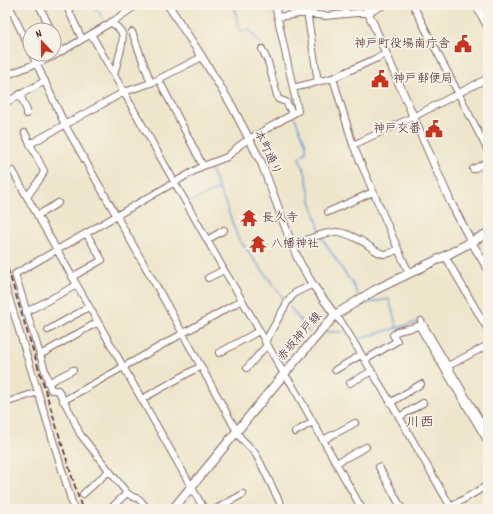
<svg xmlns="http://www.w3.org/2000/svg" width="493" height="514" font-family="Dekko,'Klee One',sans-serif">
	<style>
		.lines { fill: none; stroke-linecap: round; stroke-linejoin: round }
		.stream { stroke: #689cd4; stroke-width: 1.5 }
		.minor-casing { stroke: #836563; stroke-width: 8 }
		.tertiary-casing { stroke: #836563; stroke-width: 9 }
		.secondary-casing { stroke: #836563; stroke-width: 10 }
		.minor { stroke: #fff; stroke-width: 6 }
		.tertiary { stroke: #fff; stroke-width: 7 }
		.secondary { stroke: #fff; stroke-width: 8 }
		.rail { stroke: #4a1f2b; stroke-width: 1.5; stroke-dasharray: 6 3; stroke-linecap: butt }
		.labels { text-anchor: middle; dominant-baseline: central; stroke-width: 3.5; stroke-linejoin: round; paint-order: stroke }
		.poi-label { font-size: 12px; fill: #4a1f2b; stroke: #f7f3e8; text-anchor: start }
		.street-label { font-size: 12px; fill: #4a1f2b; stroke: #f7f3e8 }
		.quarter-label { font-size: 14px; fill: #4a1f2b; stroke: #f7f3e8 }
	</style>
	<rect width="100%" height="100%" fill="#f7f3e8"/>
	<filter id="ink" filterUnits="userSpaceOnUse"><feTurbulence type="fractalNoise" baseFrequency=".025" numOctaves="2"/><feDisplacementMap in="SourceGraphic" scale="8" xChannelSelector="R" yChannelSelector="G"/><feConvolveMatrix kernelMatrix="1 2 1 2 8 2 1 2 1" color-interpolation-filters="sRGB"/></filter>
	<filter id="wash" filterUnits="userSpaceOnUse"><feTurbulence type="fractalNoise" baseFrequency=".012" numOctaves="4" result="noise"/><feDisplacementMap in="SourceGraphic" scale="16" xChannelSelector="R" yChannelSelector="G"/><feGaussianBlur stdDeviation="0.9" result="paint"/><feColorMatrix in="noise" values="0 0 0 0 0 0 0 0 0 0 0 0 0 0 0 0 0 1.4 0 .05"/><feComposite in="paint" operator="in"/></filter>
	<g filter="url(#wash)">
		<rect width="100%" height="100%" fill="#eee6cb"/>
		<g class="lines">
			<path class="stream" d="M 94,5 L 103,19
				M 234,5 L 240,32 L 249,30 L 265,48
				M 295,118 L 306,144 L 306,152 L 299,158 L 305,172 L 312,204 L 320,231
				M 210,168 L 225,203 L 238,238 L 284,299
				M 192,201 L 219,189
				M 322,238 L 348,278 L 351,280 L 358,295
				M 362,303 L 364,304 L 389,299 L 397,328
				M 290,307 L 309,332
				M 327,332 L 342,332
				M 361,338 L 418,322"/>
		</g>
	</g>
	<g filter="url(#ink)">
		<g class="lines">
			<g class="minor-casing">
				<path id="minor" d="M 9,5 L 30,50
					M 39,5 L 51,30
					M 66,5 L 82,39
					M 306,5 L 318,82
					M 344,5 L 346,14
					M 413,5 L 488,151
					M 278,17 L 299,14 L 308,14 L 326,16 L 356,13 L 368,13 L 384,5
					M 111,22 C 114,25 121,29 122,34 C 125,41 116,66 114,75
					M 132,32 L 151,83
					M 91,34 L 224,270 L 242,300 L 284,374 L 291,383 L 362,509
					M 54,38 L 61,52
					M 262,49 L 268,62 L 278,99 L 286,102 L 293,114
					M 32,54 L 65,125 L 162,296 L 240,437 L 255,453 L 260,462 L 283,509
					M 202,57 L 151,83 L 124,92 L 30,144 L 44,171 L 42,176 L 27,197 L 204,509
					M 5,76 L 52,57 L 112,22 L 137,5
					M 333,78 L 353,145 L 398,249 L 409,273
					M 159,80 L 203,166
					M 293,88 L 333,78 L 386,54
					M 20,94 L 27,111 L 27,114
					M 5,103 L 45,81
					M 25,133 L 30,144
					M 353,145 L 413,117 L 488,78
					M 473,169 L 488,162
					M 13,171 L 27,197
					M 328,212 L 373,192
					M 38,215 L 58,203
					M 207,240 L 224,230
					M 292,245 C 304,241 323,232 336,232 C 346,232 356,238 365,243 C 371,247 379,255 386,254 C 390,254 394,251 398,249
					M 445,256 L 488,330
					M 72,277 L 102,260 L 86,233
					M 208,278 L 224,270
					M 5,285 L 74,509
					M 26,312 L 77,285
					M 335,315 L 342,323 L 393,406 L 452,509
					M 421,321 L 488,434
					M 48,330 L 89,307
					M 265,342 L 288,301 L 295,293 L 313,284
					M 219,353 L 259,331
					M 40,355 L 98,322
					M 365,360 L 397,341 L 393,335 L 398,331 L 419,326 L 488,442
					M 448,366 L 488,345
					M 247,368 L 267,345
					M 335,370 L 361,355
					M 48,383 L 73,370
					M 350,383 L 372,371
					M 142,399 L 201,366
					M 63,401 L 242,300
					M 5,403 L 38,392
					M 390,403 L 421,384
					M 399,417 L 423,403
					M 295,432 L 313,422
					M 323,440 L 355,423
					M 336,463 L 366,447
					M 379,467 L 402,509
					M 83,494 L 109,471
					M 110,509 L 127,493
					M 148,509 L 139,499 L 133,497 L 127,493 L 80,434 L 72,416 L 58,390 L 51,390 L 15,274 L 203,166 L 227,157 L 240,145 L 249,139 L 298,111 L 275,5
					M 216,509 L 243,494
					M 447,509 L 488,485"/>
			</g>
			<g class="tertiary-casing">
				<path id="tertiary" d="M 168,5 L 202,57 L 232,106 L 262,164 L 292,245 L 300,263 L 313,285 L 335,315
					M 365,5 L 450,201 L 472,243 L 488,269
					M 476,5 L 488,27"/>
			</g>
			<g class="secondary-casing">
				<path id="secondary" d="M 173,509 L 284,374 L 335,315 L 375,290 L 445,256 L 488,233"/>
			</g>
			<use href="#minor" class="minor"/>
			<use href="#tertiary" class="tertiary"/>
			<use href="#secondary" class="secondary"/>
			<path class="rail" d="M 5,260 L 82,509"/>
		</g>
	</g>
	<defs>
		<g id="civic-bare" transform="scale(1.38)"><path d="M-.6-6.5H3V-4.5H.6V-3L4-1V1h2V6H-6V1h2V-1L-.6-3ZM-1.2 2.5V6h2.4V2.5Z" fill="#c8321e" stroke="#f7f3e8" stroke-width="2.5" paint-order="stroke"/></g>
		<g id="temple-bare" transform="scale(1.38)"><path d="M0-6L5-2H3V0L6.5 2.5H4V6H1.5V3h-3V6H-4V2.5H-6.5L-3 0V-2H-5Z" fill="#c8321e" stroke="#f7f3e8" stroke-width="2.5" paint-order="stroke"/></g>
	</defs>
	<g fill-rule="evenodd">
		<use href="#civic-bare" x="463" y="44"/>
		<use href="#civic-bare" x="380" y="79"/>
		<use href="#civic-bare" x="434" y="129"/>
		<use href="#temple-bare" x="249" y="218"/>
		<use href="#temple-bare" x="258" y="244"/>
	</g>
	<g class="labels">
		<g class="poi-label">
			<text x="450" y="44" text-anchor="end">神戸町役場南庁舎</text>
			<text x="393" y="79">神戸郵便局</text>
			<text x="421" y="129" text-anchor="end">神戸交番</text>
			<text x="262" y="218">長久寺</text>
			<text x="271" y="244">八幡神社</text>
		</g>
		<g class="street-label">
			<text transform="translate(267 153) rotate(65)">本町通り</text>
			<text transform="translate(300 337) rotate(-49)">赤坂神戸線</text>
		</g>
		<g class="quarter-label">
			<text x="420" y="423">川西</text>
		</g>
	</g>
	<rect width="493" height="514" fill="none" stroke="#f7f3e8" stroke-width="20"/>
	<g transform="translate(42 42) rotate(338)"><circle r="19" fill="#f7f3e8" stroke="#b29e9c"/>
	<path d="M0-3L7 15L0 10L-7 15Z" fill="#c8321e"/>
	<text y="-6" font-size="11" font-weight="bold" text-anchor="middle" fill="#4a1f2b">N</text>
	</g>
</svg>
